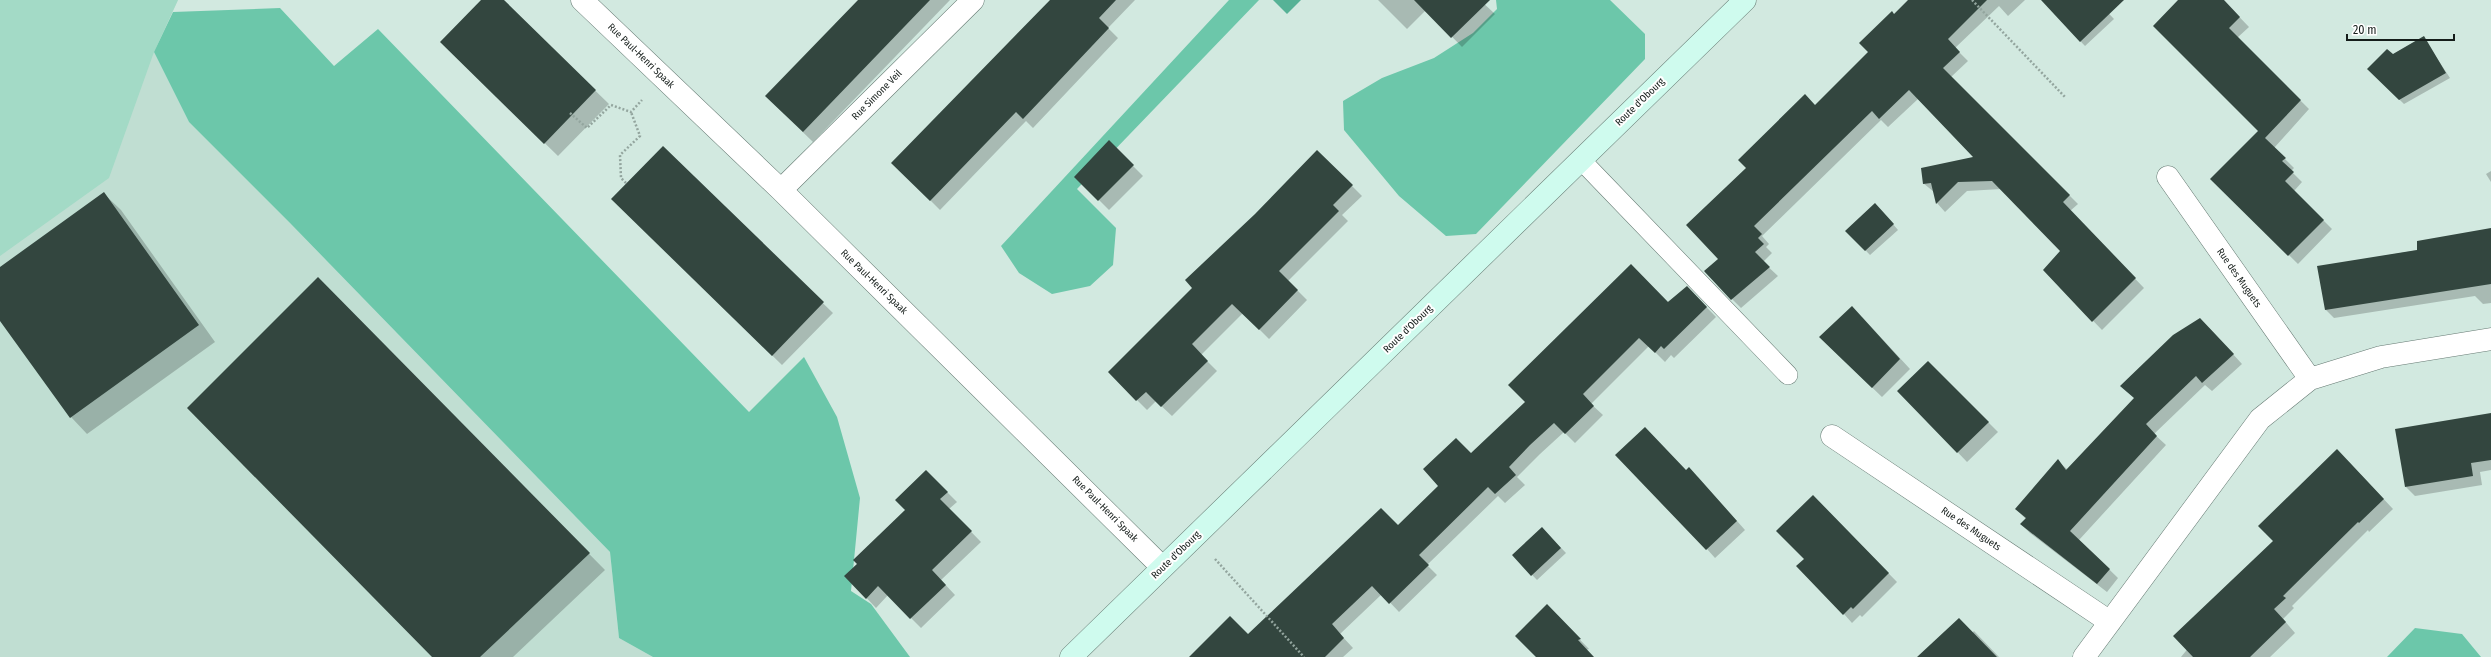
<svg xmlns="http://www.w3.org/2000/svg" width="2491" height="657" font-family="'Fira Sans Condensed',sans-serif">
	<style>
		.built { fill: #c0ded2 }
		.green { fill: #a3dac6 }
		.forest { fill: #6cc7aa }
		.water { fill: #56b296 }
		.shadow { fill: #0003 }
		.building { fill: #33463f }
		.lines { fill: none; stroke-linecap: round; stroke-linejoin: round }
		.lane-casing { stroke: #667a73; stroke-width: 20 }
		.street-casing { stroke: #667a73; stroke-width: 23 }
		.secondary-casing { stroke: #667a73; stroke-width: 23 }
		.path { stroke: #93a59e; stroke-width: 2.5; stroke-dasharray: 2 2; stroke-linecap: butt }
		.lane { stroke: #fff; stroke-width: 19 }
		.street { stroke: #fff; stroke-width: 22 }
		.secondary { stroke: #cffbee; stroke-width: 22 }
		.labels { text-anchor: middle; dominant-baseline: central; stroke-width: 4; stroke-linejoin: round; paint-order: stroke }
		.street-label { font-size: 10px; fill: #151d1a; stroke: #fff }
	</style>
	<rect width="100%" height="100%" fill="#d2e9e0"/>
	<path class="built" d="M 0,0 L 178,0 L 154,52 L 189,122 L 290,223 L 610,552 L 619,638 L 653,657 L 0,657 Z"/>
	<path class="green" d="M 0,0 L 178,0 L 154,52 L 109,178 L 0,256 Z"/>
	<path class="forest" d="M 1229,0 L 1259,0 L 1077,189 L 1116,228 L 1113,265 L 1090,286 L 1052,294 L 1019,273 L 1001,246 Z
		M 1496,0 L 1610,0 L 1645,34 L 1645,59 L 1476,234 L 1446,236 L 1399,196 L 1344,130 L 1343,101 L 1382,78 L 1434,58 L 1473,33 L 1497,9 Z
		M 280,8 L 334,66 L 378,29 L 749,412 L 804,357 L 837,417 L 860,498 L 851,591 L 871,604 L 910,657 L 653,657 L 619,638 L 610,552 L 290,223 L 189,122 L 154,52 L 173,12 Z
		M 2415,628 L 2462,634 L 2481,657 L 2387,657 Z"/>
	<path class="water" d="M 1273,0 L 1301,0 L 1287,14 Z"/>
	<path class="shadow" d="M 483,0 L 502,0 L 609,104 L 558,156 L 455,56 Z
		M 859,0 L 950,0 L 813,142 L 776,106 L 836,25 L 835,24 Z
		M 1051,0 L 1135,0 L 1108,28 L 1118,38 L 1033,128 L 1026,121 L 940,210 L 893,163 Z
		M 1378,0 L 1480,0 L 1495,14 L 1462,47 L 1426,10 L 1407,29 Z
		M 1910,0 L 2025,0 L 2008,16 L 1999,6 L 1955,48 L 1968,61 L 1951,77 L 2078,204 L 2070,211 L 2144,288 L 2102,330 L 2044,270 L 2062,251 L 2001,189 L 1967,191 L 1945,212 L 1937,203 L 1934,192 L 1923,183 L 1975,158 L 1918,99 L 1888,127 L 1881,120 L 1762,236 L 1769,244 L 1766,247 L 1772,253 L 1763,262 L 1778,276 L 1741,308 L 1705,272 L 1720,259 L 1815,106 L 1869,52 L 1894,15 Z
		M 2083,0 L 2096,0 L 2114,19 L 2085,46 L 2061,21 Z
		M 2179,0 L 2223,0 L 2249,27 L 2237,38 L 2309,109 L 2274,148 L 2294,168 L 2291,171 L 2302,182 L 2294,191 L 2332,229 L 2298,264 L 2212,179 L 2259,131 Z
		M 2423,37 L 2450,78 L 2404,104 L 2368,69 Z
		M 1109,142 L 1143,176 L 1109,210 L 1076,177 Z
		M 663,148 L 833,313 L 782,365 L 612,199 Z
		M 1317,151 L 1362,196 L 1342,215 L 1348,221 L 1288,281 L 1307,300 L 1269,339 L 1243,313 L 1201,355 L 1217,371 L 1172,416 L 1156,401 L 1147,410 L 1109,372 L 1194,288 L 1255,215 Z
		M 2491,171 L 2491,182 L 2486,174 Z
		M 104,194 L 121,210 L 215,342 L 87,434 L 71,417 L 0,319 L 0,268 Z
		M 1880,209 L 1898,230 L 1870,255 L 1847,231 Z
		M 2491,230 L 2491,303 L 2483,304 L 2475,296 L 2334,318 L 2326,310 L 2319,267 L 2418,250 Z
		M 318,279 L 605,570 L 513,657 L 434,657 Z
		M 1687,287 L 1716,317 L 1674,358 L 1671,355 L 1665,362 L 1649,346 L 1591,404 L 1603,415 L 1575,443 L 1564,432 L 1540,454 L 1517,477 L 1525,485 L 1505,503 L 1498,496 L 1427,565 L 1437,575 L 1399,612 L 1382,594 L 1340,634 L 1353,648 L 1343,657 L 1190,657 L 1248,636 L 1398,527 L 1471,455 Z
		M 1862,317 L 1910,369 L 1882,397 L 1830,347 Z
		M 2209,328 L 2242,364 L 2212,391 L 2205,385 L 2154,434 L 2166,445 L 2079,540 L 2118,578 L 2107,592 L 2030,533 L 2021,524 L 2026,519 L 2016,509 L 2058,461 L 2068,470 Z
		M 1928,362 L 1998,432 L 1967,462 L 1899,391 Z
		M 2491,414 L 2491,470 L 2480,472 L 2482,485 L 2415,496 L 2406,487 Z
		M 2347,460 L 2393,509 L 2369,532 L 2368,530 L 2292,606 L 2294,608 L 2283,619 L 2295,633 L 2270,657 L 2181,657 L 2275,541 Z
		M 926,471 L 957,502 L 949,509 L 981,542 L 941,580 L 955,595 L 921,628 L 888,595 L 876,608 L 846,576 L 906,510 Z
		M 1686,471 L 1698,477 L 1745,530 L 1715,558 L 1707,549 Z
		M 1813,496 L 1897,582 L 1862,617 L 1860,615 L 1852,623 L 1844,614 Z
		M 1542,528 L 1566,553 L 1537,580 L 1513,555 Z
		M 1547,606 L 1589,649 L 1586,650 L 1593,657 L 1537,657 Z
		M 1974,631 L 1999,657 L 1919,657 L 1972,633 Z"/>
	<path class="building" d="M 481,0 L 504,0 L 596,90 L 544,144 L 440,42 Z
		M 858,0 L 930,0 L 803,132 L 765,96 Z
		M 1050,0 L 1116,0 L 1099,18 L 1109,28 L 1023,119 L 1016,112 L 930,201 L 891,163 Z
		M 1414,0 L 1490,0 L 1451,38 Z
		M 1908,0 L 1987,0 L 1948,39 L 1960,52 L 1943,68 L 2070,195 L 2063,202 L 2136,278 L 2092,322 L 2043,270 L 2060,251 L 1992,181 L 1958,182 L 1936,204 L 1931,183 L 1923,184 L 1921,168 L 1973,157 L 1909,90 L 1879,119 L 1872,111 L 1754,226 L 1762,234 L 1758,238 L 1764,244 L 1755,252 L 1770,267 L 1731,300 L 1704,271 L 1718,259 L 1686,225 L 1746,168 L 1738,160 L 1805,94 L 1815,105 L 1868,52 L 1859,43 L 1892,11 L 1894,14 Z
		M 2041,0 L 2124,0 L 2080,42 Z
		M 2178,0 L 2224,0 L 2240,17 L 2229,28 L 2301,100 L 2265,138 L 2286,158 L 2282,161 L 2294,172 L 2285,181 L 2324,220 L 2288,256 L 2210,179 L 2258,131 L 2153,26 Z
		M 2424,36 L 2446,73 L 2399,100 L 2367,69 L 2387,49 L 2393,54 Z
		M 1109,140 L 1134,165 L 1098,201 L 1074,177 Z
		M 663,146 L 824,302 L 772,356 L 611,199 Z
		M 1317,150 L 1353,185 L 1333,205 L 1339,211 L 1279,271 L 1298,290 L 1259,330 L 1232,304 L 1192,344 L 1208,361 L 1161,407 L 1146,392 L 1136,401 L 1108,372 L 1192,288 L 1185,280 L 1255,214 Z
		M 104,192 L 199,325 L 70,418 L 0,321 L 0,267 Z
		M 1875,203 L 1894,224 L 1865,251 L 1845,231 Z
		M 2491,228 L 2491,284 L 2325,310 L 2317,266 L 2417,250 L 2417,241 Z
		M 1631,264 L 1668,302 L 1687,286 L 1707,307 L 1664,349 L 1661,346 L 1655,353 L 1639,338 L 1583,394 L 1594,406 L 1565,434 L 1554,423 L 1530,445 L 1509,467 L 1516,475 L 1495,494 L 1488,487 L 1419,555 L 1429,565 L 1389,604 L 1372,586 L 1332,624 L 1344,638 L 1325,657 L 1189,657 L 1230,616 L 1248,634 L 1381,508 L 1398,525 L 1438,486 L 1423,469 L 1456,438 L 1471,453 L 1525,402 L 1508,385 Z
		M 318,277 L 590,553 L 480,657 L 432,657 L 187,408 Z
		M 1852,306 L 1900,359 L 1872,388 L 1819,337 Z
		M 2200,318 L 2234,354 L 2202,383 L 2196,376 L 2146,424 L 2157,436 L 2070,531 L 2110,569 L 2097,584 L 2020,524 L 2026,518 L 2015,509 L 2058,459 L 2066,470 L 2134,398 L 2120,386 L 2173,335 Z
		M 1928,361 L 1989,422 L 1957,453 L 1897,391 Z
		M 2491,413 L 2491,460 L 2471,463 L 2473,476 L 2405,487 L 2395,429 Z
		M 1645,427 L 1686,470 L 1689,467 L 1737,521 L 1706,550 L 1615,455 Z
		M 2337,449 L 2384,499 L 2359,523 L 2358,522 L 2283,596 L 2286,598 L 2274,609 L 2286,622 L 2250,657 L 2193,657 L 2173,636 L 2273,541 L 2258,526 Z
		M 926,470 L 948,492 L 940,499 L 972,531 L 932,570 L 946,585 L 910,619 L 878,586 L 866,599 L 844,576 L 857,564 L 853,560 L 905,510 L 895,500 Z
		M 1813,495 L 1889,573 L 1853,609 L 1851,607 L 1843,615 L 1796,566 L 1804,559 L 1776,531 Z
		M 1542,527 L 1561,548 L 1531,576 L 1512,555 Z
		M 1547,604 L 1581,639 L 1578,640 L 1594,657 L 1536,657 L 1515,636 Z
		M 1959,618 L 1997,657 L 1917,657 Z"/>
	<g class="lines">
		<g class="lane-casing">
			<path id="lane" d="M 1581,160 L 1788,375"/>
		</g>
		<g class="street-casing">
			<path id="street" d="M 582,0 L 781,190 L 1162,567
				M 2168,177 L 2310,379
				M 781,190 L 973,0
				M 1832,436 L 2110,622
				M 2084,657 L 2260,419 L 2310,379 L 2381,357 L 2491,339"/>
		</g>
		<g class="secondary-casing">
			<path id="secondary" d="M 1071,657 L 1745,0"/>
		</g>
		<path class="path" d="M 1972,0 L 2065,97
			M 570,113 L 587,128 L 611,105 L 631,112 L 642,100
			M 626,183 L 621,178 L 620,155 L 640,136 L 631,112
			M 1215,559 L 1304,657"/>
		<use href="#lane" class="lane"/>
		<use href="#street" class="street"/>
		<use href="#secondary" class="secondary"/>
	</g>
	<g class="labels">
		<g class="street-label">
			<text transform="translate(641 56) rotate(44)">Rue Paul-Henri Spaak</text>
			<text transform="translate(877 95) rotate(-45)">Rue Simone Veil</text>
			<text transform="translate(1640 102) rotate(-44)">Route d'Obourg</text>
			<text transform="translate(2239 278) rotate(55)">Rue des Muguets</text>
			<text transform="translate(874 282) rotate(44)">Rue Paul-Henri Spaak</text>
			<text transform="translate(1408 329) rotate(-44)">Route d'Obourg</text>
			<text transform="translate(1105 509) rotate(45)">Rue Paul-Henri Spaak</text>
			<text transform="translate(1971 529) rotate(34)">Rue des Muguets</text>
			<text transform="translate(1176 555) rotate(-44)">Route d'Obourg</text>
		</g>
	</g>
	<path d="M2347 34v6h107v-6" fill="none" stroke="#151d1a" stroke-width="2"/>
	<text x="2353" y="34" font-size="12" fill="#151d1a" stroke="#ffffff" stroke-width="3" paint-order="stroke">20 m</text>
</svg>
